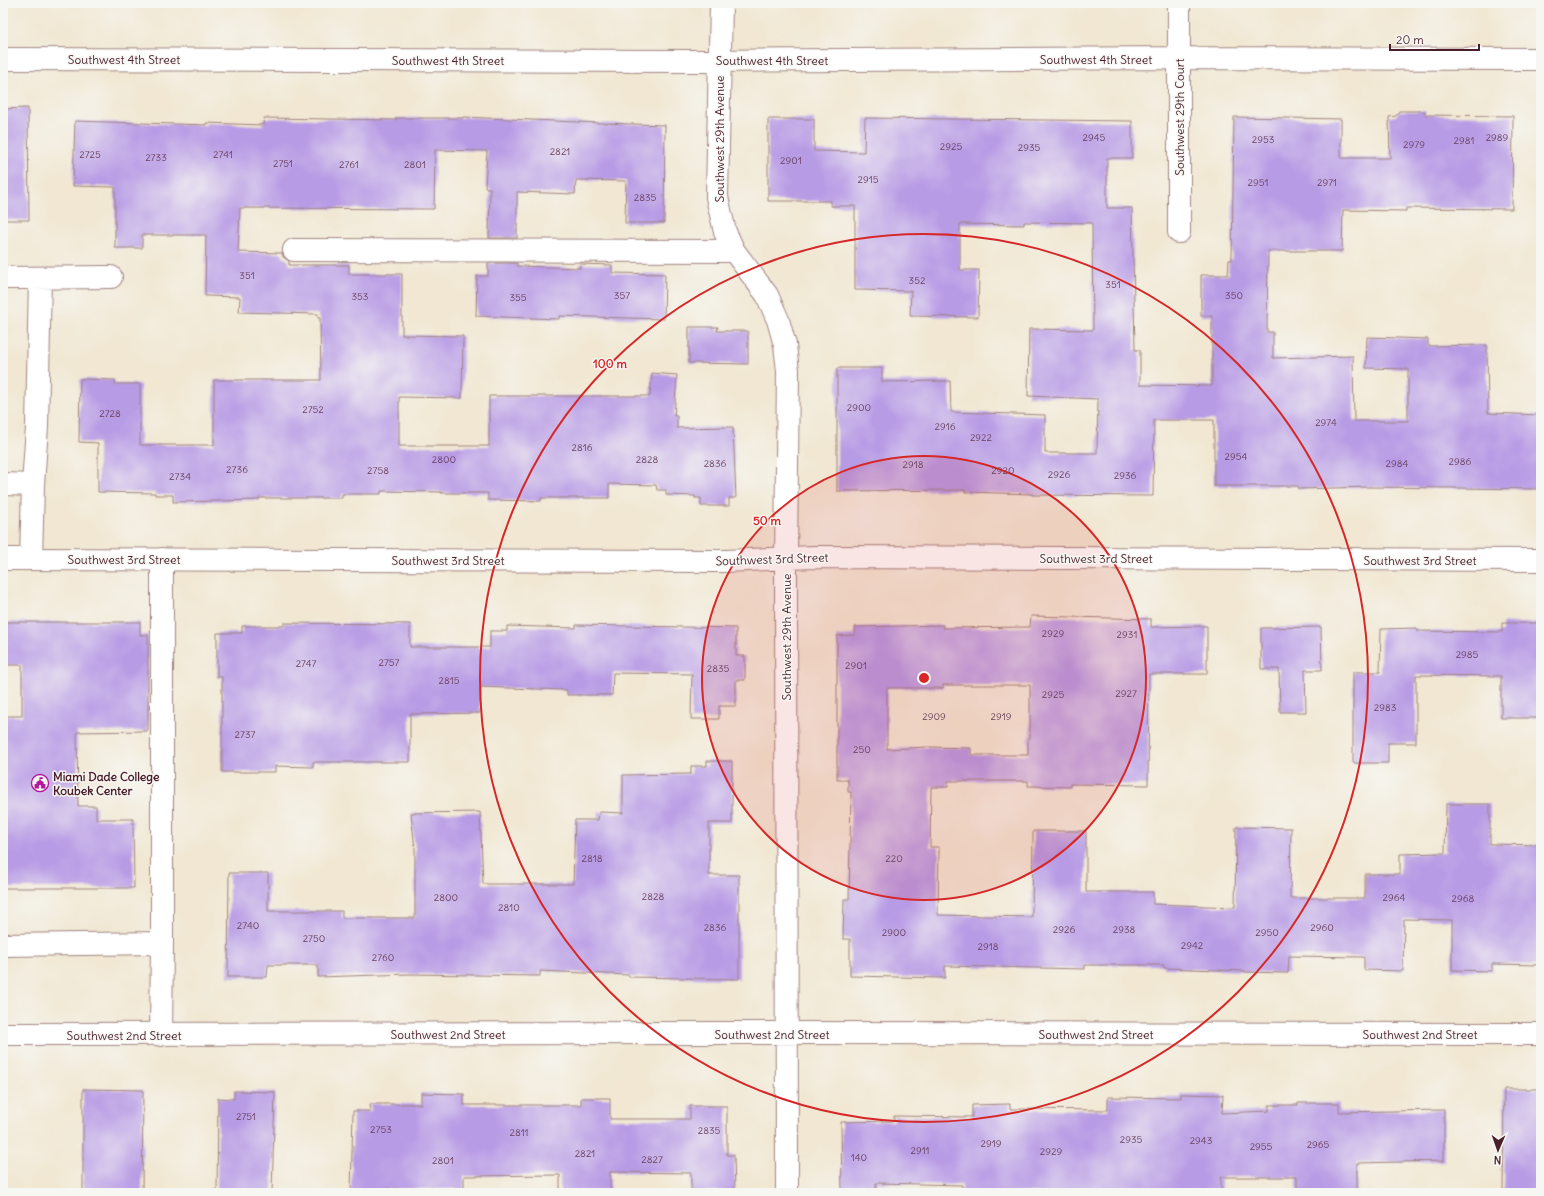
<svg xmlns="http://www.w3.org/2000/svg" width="1544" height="1196" font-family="Delius,sans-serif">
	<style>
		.building { fill: #b89be5; fill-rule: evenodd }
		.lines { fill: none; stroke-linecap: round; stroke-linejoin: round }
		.minor-casing { stroke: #9e837e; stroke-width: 24 }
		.minor { stroke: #fff; stroke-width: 22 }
		.ring { fill: none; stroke: #d62828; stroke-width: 2 }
		.labels { text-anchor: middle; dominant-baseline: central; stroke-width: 3; stroke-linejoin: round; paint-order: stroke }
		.number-label { font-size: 10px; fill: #663e5a }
		.street-label { font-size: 12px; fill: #4a1f2b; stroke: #f6f6f2 }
		.poi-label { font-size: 12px; font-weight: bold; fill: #4a1f2b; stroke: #f6f6f2; text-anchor: start }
		.centre { fill: #d62828; stroke: #f6f6f2; stroke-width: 2 }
		.ring-label { font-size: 12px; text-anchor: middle; font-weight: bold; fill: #d62828; stroke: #f6f6f2; stroke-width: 3; stroke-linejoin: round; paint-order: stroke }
	</style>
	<rect width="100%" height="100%" fill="#f6f6f2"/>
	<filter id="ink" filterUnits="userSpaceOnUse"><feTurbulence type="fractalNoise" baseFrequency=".025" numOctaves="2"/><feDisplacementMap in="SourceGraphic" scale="8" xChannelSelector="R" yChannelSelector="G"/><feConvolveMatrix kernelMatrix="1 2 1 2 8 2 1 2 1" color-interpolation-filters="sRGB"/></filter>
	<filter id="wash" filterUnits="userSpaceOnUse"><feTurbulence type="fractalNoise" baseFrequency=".012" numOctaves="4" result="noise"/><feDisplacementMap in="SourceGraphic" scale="16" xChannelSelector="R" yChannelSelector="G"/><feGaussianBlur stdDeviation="0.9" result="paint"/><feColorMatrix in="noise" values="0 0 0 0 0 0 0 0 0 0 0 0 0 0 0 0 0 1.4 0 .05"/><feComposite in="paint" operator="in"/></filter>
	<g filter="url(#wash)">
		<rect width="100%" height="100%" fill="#f1e7d2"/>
		<g id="blocks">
			<path class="building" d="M 28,108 L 29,220 L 3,220 L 3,109 Z
				M 1399,111 L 1425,111 L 1425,115 L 1513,116 L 1512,209 L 1406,208 L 1406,211 L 1343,210 L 1342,251 L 1268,251 L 1267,332 L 1273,332 L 1273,358 L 1353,356 L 1354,421 L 1408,421 L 1408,369 L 1366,368 L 1367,337 L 1428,339 L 1428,346 L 1487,345 L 1488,413 L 1541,415 L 1541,489 L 1369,487 L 1299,489 L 1298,486 L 1214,486 L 1214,420 L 1154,420 L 1153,496 L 1032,495 L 1032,494 L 965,492 L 965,490 L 837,491 L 837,368 L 882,368 L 882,382 L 950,381 L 951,412 L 1045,415 L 1045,453 L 1097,453 L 1098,399 L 1028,396 L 1029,329 L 1093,330 L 1092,223 L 1024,222 L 1024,225 L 960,224 L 960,270 L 979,270 L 978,317 L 910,316 L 911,291 L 855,290 L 855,206 L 831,206 L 831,201 L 768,201 L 768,119 L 814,119 L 814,151 L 864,152 L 865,118 L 1132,121 L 1132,158 L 1107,158 L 1107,208 L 1132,208 L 1135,350 L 1140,350 L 1140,385 L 1212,386 L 1212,316 L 1201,316 L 1201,275 L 1228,275 L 1229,260 L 1232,260 L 1234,117 L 1341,119 L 1341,158 L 1390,158 L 1389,117 L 1396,116 Z
				M 463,117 L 600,123 L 665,125 L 664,223 L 625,223 L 626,181 L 576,180 L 575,194 L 517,192 L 517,238 L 489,238 L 490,188 L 485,188 L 487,151 L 435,150 L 434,209 L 240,208 L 238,252 L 282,253 L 283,257 L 289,261 L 289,265 L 349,265 L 349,274 L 402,274 L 402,335 L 463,336 L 462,398 L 399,397 L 399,446 L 489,446 L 489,396 L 650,396 L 652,373 L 677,375 L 674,416 L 677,416 L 677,428 L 733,427 L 736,498 L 729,498 L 729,506 L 701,506 L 701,498 L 695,498 L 695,496 L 666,495 L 666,490 L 657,490 L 656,485 L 609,484 L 609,498 L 541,498 L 541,501 L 488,500 L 488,493 L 441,493 L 441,492 L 381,491 L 381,494 L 342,494 L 342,498 L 259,498 L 259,500 L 173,502 L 173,495 L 155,495 L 155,493 L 98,492 L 98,443 L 79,442 L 80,379 L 115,380 L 115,384 L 140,384 L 140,445 L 214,445 L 214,380 L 321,380 L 320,318 L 318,318 L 318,314 L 239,312 L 240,297 L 205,296 L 206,235 L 142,235 L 142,248 L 115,248 L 115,187 L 73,186 L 75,121 L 206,125 L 206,123 L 263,125 L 264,118 L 396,120 L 396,118 L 463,118 Z
				M 488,263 L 517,263 L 517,266 L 580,268 L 580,264 L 612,265 L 612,273 L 665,274 L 664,319 L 559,316 L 559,319 L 476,316 L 477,276 L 488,276 Z
				M 689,327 L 718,327 L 717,331 L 748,331 L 748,364 L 689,363 Z
				M 1031,616 L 1151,619 L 1151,627 L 1207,626 L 1207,674 L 1149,674 L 1148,785 L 1070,784 L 1070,787 L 1028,786 L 1028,781 L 948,781 L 948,787 L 931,787 L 930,847 L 939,847 L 938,915 L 1032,917 L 1033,831 L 1086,831 L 1086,892 L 1153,892 L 1153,904 L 1235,907 L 1236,827 L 1291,828 L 1290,898 L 1365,898 L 1365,874 L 1400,874 L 1400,854 L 1445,853 L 1446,804 L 1490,804 L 1490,844 L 1541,845 L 1540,965 L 1492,964 L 1492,971 L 1452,970 L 1452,920 L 1404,919 L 1403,971 L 1364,970 L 1364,957 L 1289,956 L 1288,973 L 1245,972 L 1245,971 L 1164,968 L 1164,965 L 1085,965 L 1085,969 L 945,966 L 945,978 L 850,976 L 850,939 L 843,939 L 844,899 L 849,899 L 851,792 L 848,792 L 848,780 L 837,780 L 837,636 L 855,635 L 855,627 L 943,625 L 943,628 L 1030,627 ZM 943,685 L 1030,685 L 1030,738 L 1028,738 L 1028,755 L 971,755 L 971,748 L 928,747 L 887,749 L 887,688 L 943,688 Z
				M 3,622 L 140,622 L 140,635 L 148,635 L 148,731 L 77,732 L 78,806 L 96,806 L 96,819 L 133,819 L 134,888 L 3,888 L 3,716 L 22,716 L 22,665 L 6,665 L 6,659 L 3,659 Z
				M 284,623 L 410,624 L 410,647 L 490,647 L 490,631 L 507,631 L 507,626 L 576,628 L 576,625 L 736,628 L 736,656 L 745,656 L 745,680 L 736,680 L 736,706 L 719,706 L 719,719 L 691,719 L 692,674 L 613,673 L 612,695 L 567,695 L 567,690 L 480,687 L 480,713 L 410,714 L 410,762 L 313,762 L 313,767 L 275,766 L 275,772 L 222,772 L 222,677 L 217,677 L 217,633 L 242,633 L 242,626 L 284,626 Z
				M 1502,623 L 1541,623 L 1541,718 L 1501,718 L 1501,676 L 1416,675 L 1416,743 L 1388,743 L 1388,763 L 1353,763 L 1353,672 L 1380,672 L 1381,629 L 1417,628 L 1417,631 L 1502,632 Z
				M 1321,627 L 1322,670 L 1305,670 L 1306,712 L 1280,712 L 1279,669 L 1261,669 L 1261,628 Z
				M 707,761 L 732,761 L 732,823 L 709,823 L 709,875 L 739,875 L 739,979 L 629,977 L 629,975 L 540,971 L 540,976 L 410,974 L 318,977 L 318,965 L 268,965 L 267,977 L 228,977 L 229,873 L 268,873 L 268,911 L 342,911 L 342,918 L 415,918 L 415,849 L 411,813 L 480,812 L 483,884 L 573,884 L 575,820 L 598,820 L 599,812 L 623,813 L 623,775 L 691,774 L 691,766 L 707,766 Z
				M 83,1089 L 143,1090 L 142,1193 L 83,1193 Z
				M 1504,1089 L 1541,1089 L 1541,1193 L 1503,1193 Z
				M 234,1091 L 275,1092 L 272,1193 L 217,1193 L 218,1098 L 234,1099 Z
				M 421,1093 L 464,1094 L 464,1105 L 581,1105 L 581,1098 L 610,1098 L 610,1119 L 690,1119 L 690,1106 L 727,1106 L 727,1155 L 734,1155 L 735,1191 L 691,1192 L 691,1173 L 610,1172 L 610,1193 L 560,1193 L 560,1175 L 464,1176 L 464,1189 L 388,1189 L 388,1193 L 351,1193 L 353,1111 L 371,1111 L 370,1104 L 421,1104 Z
				M 1181,1094 L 1223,1095 L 1222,1113 L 1269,1111 L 1269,1105 L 1298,1105 L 1298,1103 L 1339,1103 L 1339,1112 L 1444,1110 L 1444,1161 L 1357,1163 L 1357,1193 L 1297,1193 L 1297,1177 L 1221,1177 L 1221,1193 L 962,1193 L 962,1185 L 876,1183 L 876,1193 L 842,1193 L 841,1122 L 894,1121 L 894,1116 L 972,1117 L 972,1105 L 1010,1104 L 1010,1109 L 1108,1110 L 1108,1097 L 1181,1098 Z"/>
		</g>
	</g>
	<g filter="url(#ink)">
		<use href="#blocks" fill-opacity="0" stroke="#9e837e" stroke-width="1"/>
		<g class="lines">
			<g class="minor-casing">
				<path id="minor" d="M 721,3 L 717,197 L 725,232 L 734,251 L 767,295 L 778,320 L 785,345 L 788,371 L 786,559 L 787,1193
					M 3,59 L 691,61 L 1178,58 L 1541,59
					M 1179,232 L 1179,3
					M 294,250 L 734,251
					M 3,278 L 111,277
					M 3,484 L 33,485
					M 3,559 L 726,561 L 814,557 L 1541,560
					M 31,559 L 33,485 L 37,427 L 40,278
					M 3,945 L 162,943
					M 3,1034 L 742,1033 L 1541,1034
					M 161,1035 L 162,943 L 162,559"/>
			</g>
			<use href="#minor" class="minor"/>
		</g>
	</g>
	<circle cx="924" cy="678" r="222" fill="#d62828" fill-opacity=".12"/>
	<g class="ring">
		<circle cx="924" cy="678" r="222"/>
		<circle cx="924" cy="678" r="444"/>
	</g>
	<defs>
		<g id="civic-ring" transform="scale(0.9)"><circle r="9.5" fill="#f6f6f2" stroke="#b5179e" stroke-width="1.5"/><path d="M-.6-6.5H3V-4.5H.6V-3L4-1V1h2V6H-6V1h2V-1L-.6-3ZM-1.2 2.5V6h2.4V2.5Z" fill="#b5179e"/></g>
	</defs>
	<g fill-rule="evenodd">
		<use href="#civic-ring" x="40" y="783"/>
	</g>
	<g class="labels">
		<g class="number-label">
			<text x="1094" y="137">2945</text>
			<text x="1497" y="137">2989</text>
			<text x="1263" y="139">2953</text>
			<text x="1464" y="140">2981</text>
			<text x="1414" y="144">2979</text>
			<text x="951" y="146">2925</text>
			<text x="1029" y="147">2935</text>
			<text x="560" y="151">2821</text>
			<text x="90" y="154">2725</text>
			<text x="223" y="154">2741</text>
			<text x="156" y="157">2733</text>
			<text x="791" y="160">2901</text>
			<text x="283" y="163">2751</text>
			<text x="349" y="164">2761</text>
			<text x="415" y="164">2801</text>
			<text x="868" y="179">2915</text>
			<text x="1258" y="182">2951</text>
			<text x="1327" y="182">2971</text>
			<text x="645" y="197">2835</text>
			<text x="247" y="275">351</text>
			<text x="917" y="280">352</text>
			<text x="1113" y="284">351</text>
			<text x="622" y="295">357</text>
			<text x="1234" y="295">350</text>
			<text x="360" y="296">353</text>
			<text x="518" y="297">355</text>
			<text x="859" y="407">2900</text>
			<text x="313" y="409">2752</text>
			<text x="110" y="413">2728</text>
			<text x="1326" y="422">2974</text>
			<text x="945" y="426">2916</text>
			<text x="981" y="437">2922</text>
			<text x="582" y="447">2816</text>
			<text x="1236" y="456">2954</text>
			<text x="444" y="459">2800</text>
			<text x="647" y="459">2828</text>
			<text x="1460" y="461">2986</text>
			<text x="715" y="463">2836</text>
			<text x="1397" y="463">2984</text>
			<text x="913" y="464">2918</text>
			<text x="237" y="469">2736</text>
			<text x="378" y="470">2758</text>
			<text x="1003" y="470">2920</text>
			<text x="1059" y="474">2926</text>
			<text x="1125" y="475">2936</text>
			<text x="180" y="476">2734</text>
			<text x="1053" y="633">2929</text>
			<text x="1127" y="634">2931</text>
			<text x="1467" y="654">2985</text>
			<text x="389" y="662">2757</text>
			<text x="306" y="663">2747</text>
			<text x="856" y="665">2901</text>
			<text x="718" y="668">2835</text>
			<text x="449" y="680">2815</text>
			<text x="1126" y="693">2927</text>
			<text x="1053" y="694">2925</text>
			<text x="1385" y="707">2983</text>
			<text x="934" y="716">2909</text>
			<text x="1001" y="716">2919</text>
			<text x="245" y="734">2737</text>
			<text x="862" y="749">250</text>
			<text x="592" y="858">2818</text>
			<text x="894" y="858">220</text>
			<text x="653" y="896">2828</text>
			<text x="446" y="897">2800</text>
			<text x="1394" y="897">2964</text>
			<text x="1463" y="898">2968</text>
			<text x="509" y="907">2810</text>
			<text x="248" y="925">2740</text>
			<text x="715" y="927">2836</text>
			<text x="1322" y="927">2960</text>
			<text x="1064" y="929">2926</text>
			<text x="1124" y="929">2938</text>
			<text x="894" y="932">2900</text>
			<text x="1267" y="932">2950</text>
			<text x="314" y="938">2750</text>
			<text x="1192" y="945">2942</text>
			<text x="988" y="946">2918</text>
			<text x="383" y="957">2760</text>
			<text x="246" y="1116">2751</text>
			<text x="381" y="1129">2753</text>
			<text x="709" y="1130">2835</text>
			<text x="519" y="1132">2811</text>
			<text x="1131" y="1139">2935</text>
			<text x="1201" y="1140">2943</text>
			<text x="991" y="1143">2919</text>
			<text x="1318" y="1144">2965</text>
			<text x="1261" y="1146">2955</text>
			<text x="920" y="1150">2911</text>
			<text x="1051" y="1151">2929</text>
			<text x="585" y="1153">2821</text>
			<text x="859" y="1157">140</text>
			<text x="652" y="1159">2827</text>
			<text x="443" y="1160">2801</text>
		</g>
		<g class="street-label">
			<text x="124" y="59">Southwest 4th Street</text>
			<text x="1096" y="59">Southwest 4th Street</text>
			<text x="448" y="60">Southwest 4th Street</text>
			<text x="772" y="60">Southwest 4th Street</text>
			<text transform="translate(1179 117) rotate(-90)">Southwest 29th Court</text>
			<text transform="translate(719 139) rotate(-90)">Southwest 29th Avenue</text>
			<text x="1096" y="558">Southwest 3rd Street</text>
			<text x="124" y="559">Southwest 3rd Street</text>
			<text transform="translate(772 559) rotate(-2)">Southwest 3rd Street</text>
			<text x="448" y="560">Southwest 3rd Street</text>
			<text x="1420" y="560">Southwest 3rd Street</text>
			<text transform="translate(786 637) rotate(-90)">Southwest 29th Avenue</text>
			<text x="448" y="1034">Southwest 2nd Street</text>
			<text x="772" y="1034">Southwest 2nd Street</text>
			<text x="1096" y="1034">Southwest 2nd Street</text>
			<text x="1420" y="1034">Southwest 2nd Street</text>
			<text x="124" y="1035">Southwest 2nd Street</text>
		</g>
		<g class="poi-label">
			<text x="53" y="776">Miami Dade College<tspan x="53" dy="14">Koubek Center</tspan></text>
		</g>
	</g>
	<circle cx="924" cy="678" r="6" class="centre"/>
	<g class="ring-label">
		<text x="610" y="368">100 m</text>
		<text x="767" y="525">50 m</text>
	</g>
	<rect width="1544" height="1196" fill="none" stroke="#f6f6f2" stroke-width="16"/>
	<g transform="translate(1498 1150) rotate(182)" stroke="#f6f6f2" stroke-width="3" paint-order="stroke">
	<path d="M0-3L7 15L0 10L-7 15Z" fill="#4a1f2b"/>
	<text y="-6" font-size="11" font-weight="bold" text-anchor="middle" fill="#4a1f2b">N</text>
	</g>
	<path d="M1390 44v6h89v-6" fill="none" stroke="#4a1f2b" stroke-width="2"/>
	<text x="1396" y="44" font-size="12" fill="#4a1f2b" stroke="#f6f6f2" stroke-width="3" paint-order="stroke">20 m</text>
</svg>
